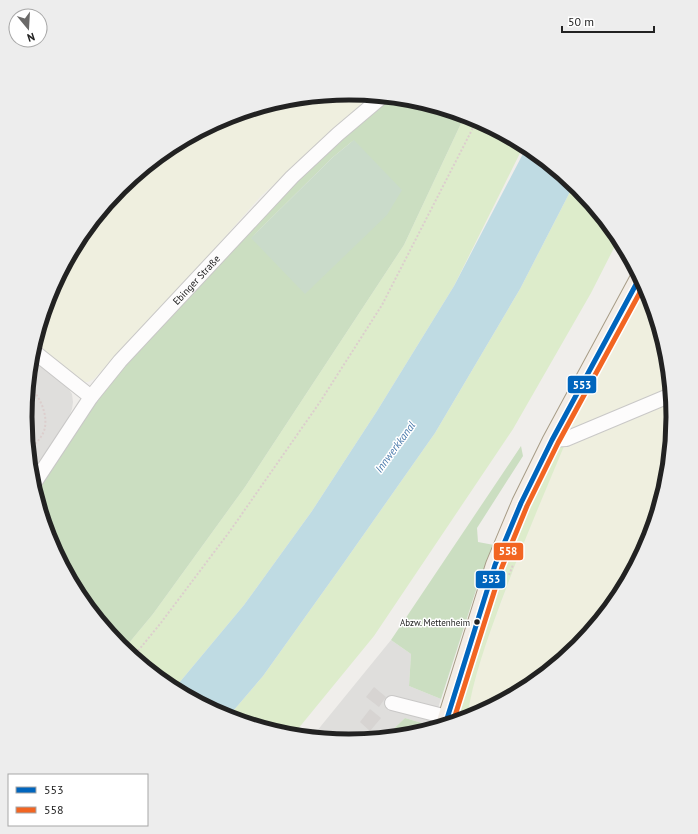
<svg xmlns="http://www.w3.org/2000/svg" width="698" height="834" font-family="'PT Sans',sans-serif">
	<style>
		.residential { fill: #dfdedc }
		.farmland { fill: #efefdf }
		.grass { fill: #ddeccb }
		.forest { fill: #cbdec1; fill-rule: evenodd }
		.cemetery { fill: #cadbca }
		.water { fill: #bfdbe3 }
		.building { fill: #d7d4d2 }
		.lines { fill: none; stroke-linecap: round; stroke-linejoin: round }
		.minor-casing { stroke: #c9c8c7; stroke-width: 16 }
		.major-casing { stroke: #a79c86; stroke-width: 20 }
		.path { stroke: #dccecd; stroke-width: 2; stroke-dasharray: 2 2; stroke-linecap: butt }
		.minor { stroke: #fdfcfc; stroke-width: 14 }
		.major { stroke: #f3ede7; stroke-width: 18 }
		.bus-1-casing { stroke: #fff; stroke-width: 8 }
		.bus-2-casing { stroke: #fff; stroke-width: 8 }
		.bus-1 { stroke: #0065bd; stroke-width: 5 }
		.bus-2 { stroke: #f26522; stroke-width: 5 }
		.bus-dot { fill: #222; stroke: #fff; stroke-width: 1.5 }
		.labels { text-anchor: middle; dominant-baseline: central; stroke-width: 3; stroke-linejoin: round; paint-order: stroke }
		.bus-label { font-size: 9px; fill: #222; stroke: #fff; text-anchor: end }
		.street-label { font-size: 10px; fill: #222; stroke: #fff }
		.water-label { font-size: 11px; font-style: italic; fill: #4a7aab; stroke: #fff }
		.rim { fill: none; stroke: #222; stroke-width: 5 }
		.line-badge { stroke: #fff; stroke-width: 1.5 }
		.badge-label { font-size: 11px; text-anchor: middle; font-weight: bold; fill: #fff }
	</style>
	<rect width="100%" height="100%" fill="#f0eeeb"/>
	<path class="residential" d="M 31,354 L 66,385 L 72,394 L 73,402 L 72,409 L 68,419 L 31,475 L 25,417 Z
		M 391,640 L 411,654 L 409,686 L 441,699 L 432,726 L 405,718 L 385,737 L 349,741 L 312,737 Z"/>
	<path class="farmland" d="M 349,93 L 377,96 L 322,142 L 261,196 L 179,289 L 94,379 L 88,382 L 80,382 L 34,345 L 50,293 L 80,237 L 120,188 L 169,147 L 225,118 L 286,99 Z
		M 643,283 L 648,293 L 667,354 L 671,394 L 567,431 L 567,429 Z
		M 671,399 L 673,417 L 667,480 L 648,541 L 618,597 L 578,646 L 529,687 L 473,716 L 467,718 L 470,698 L 484,648 L 532,520 L 565,444 Z"/>
	<path class="grass" d="M 465,115 L 473,118 L 524,145 L 454,286 L 377,411 L 312,511 L 244,605 L 174,689 L 124,649 L 153,614 L 245,487 L 404,245 Z
		M 574,184 L 578,188 L 619,238 L 591,293 L 513,429 L 374,636 L 293,735 L 286,735 L 228,717 L 263,676 L 343,564 L 435,433 L 520,289 Z
		M 565,444 C 543,496 521,548 501,602 C 487,640 473,678 467,718 L 455,722 L 503,568 L 528,507 L 558,447 Z"/>
	<path class="forest" d="M 391,97 L 412,99 L 465,115 L 404,245 L 245,487 L 153,614 L 124,649 L 79,597 L 50,541 L 35,491 L 119,368 L 295,181 ZM 354,140 L 251,238 L 333,157 Z
		M 521,446 L 523,456 L 477,528 L 478,542 L 494,545 L 477,587 L 441,699 L 409,686 L 411,654 L 391,640 Z
		M 405,718 L 432,726 L 431,729 L 412,735 L 385,737 Z"/>
	<path class="cemetery" d="M 354,140 L 402,190 L 387,215 L 305,294 L 251,238 L 333,157 Z"/>
	<path class="water" d="M 527,146 L 574,184 L 520,289 L 435,433 L 343,564 L 263,676 L 228,717 L 174,689 L 244,605 L 312,511 L 377,411 L 454,286 Z"/>
	<path class="building" d="M 374,687 L 386,697 L 379,707 L 366,697 Z
		M 370,709 L 381,718 L 370,731 L 360,722 Z"/>
	<g class="lines">
		<g class="minor-casing">
			<g id="minor">
				<path d="M 32,350 L 91,397"/>
				<path d="M 552,440 L 566,439 L 671,395"/>
				<path id="s1" d="M 33,485 L 91,397 L 120,361 L 292,177 L 338,134 L 383,96"/>
				<path d="M 392,703 L 447,717"/>
			</g>
		</g>
		<g class="major-casing">
			<path id="major" d="M 445,725 L 495,565 L 521,503 L 552,440 L 640,277"/>
		</g>
		<path class="path" d="M 28,386 C 40,395 49,416 44,431 C 41,439 34,445 28,451
			M 509,575 L 513,565
			M 133,657 L 160,624 L 230,531 L 320,402 L 382,305 L 477,120"/>
		<use href="#minor" class="minor"/>
		<use href="#major" class="major"/>
		<g class="bus-1-casing">
			<path id="bus-1" d="M 445,725 L 495,565 L 521,503 L 552,440 L 640,277"/>
		</g>
		<g class="bus-2-casing">
			<path id="bus-2" d="M 453,722 L 502,567 L 527,506 L 558,443 L 644,285"/>
		</g>
		<use href="#bus-1" class="bus-1"/>
		<use href="#bus-2" class="bus-2"/>
	</g>
	<circle class="bus-dot" cx="477" cy="622" r="3.5"/>
	<g class="labels">
		<g class="bus-label">
			<text x="470" y="622">Abzw. Mettenheim</text>
		</g>
		<g class="street-label">
			<text stroke="none"><textPath href="#s1" startOffset="263">Ebinger Straße</textPath></text>
		</g>
		<g class="water-label">
			<text transform="translate(395 447) rotate(-54)">Innwerkkanal</text>
		</g>
	</g>
	<path d="M0 0H698V834H0ZM32 417a317 317 0 1 1 634 0a317 317 0 1 1-634 0Z" fill="#ededed" fill-rule="evenodd"/>
	<path class="rim" d="M32 417a317 317 0 1 1 634 0a317 317 0 1 1-634 0Z"/>
	<g class="line-badge">
		<rect x="567" y="375" width="30" height="19" rx="4" fill="#0065bd"/>
		<rect x="493" y="542" width="31" height="19" rx="4" fill="#f26522"/>
		<rect x="475" y="570" width="31" height="19" rx="4" fill="#0065bd"/>
	</g>
	<g class="badge-label">
		<text x="582" y="389">553</text>
		<text x="508" y="555">558</text>
		<text x="491" y="583">553</text>
	</g>
	<rect x="8" y="774" width="140" height="52" fill="#ffffff" stroke="#a7a7a7"/>
	<rect x="16" y="787" width="20" height="6" fill="#0065bd" stroke="#a7a7a7"/>
	<text x="44" y="794" font-size="12" fill="#222222">553</text>
	<rect x="16" y="807" width="20" height="6" fill="#f26522" stroke="#a7a7a7"/>
	<text x="44" y="814" font-size="12" fill="#222222">558</text>
	<g transform="translate(28 28) rotate(162)"><circle r="19" fill="#ffffff" stroke="#a7a7a7"/>
	<path d="M0-3L7 15L0 10L-7 15Z" fill="#6a6968"/>
	<text y="-6" font-size="11" font-weight="bold" text-anchor="middle" fill="#222222">N</text>
	</g>
	<path d="M562 26v6h92v-6" fill="none" stroke="#222222" stroke-width="2"/>
	<text x="568" y="26" font-size="12" fill="#222222" stroke="#ffffff" stroke-width="3" paint-order="stroke">50 m</text>
</svg>
